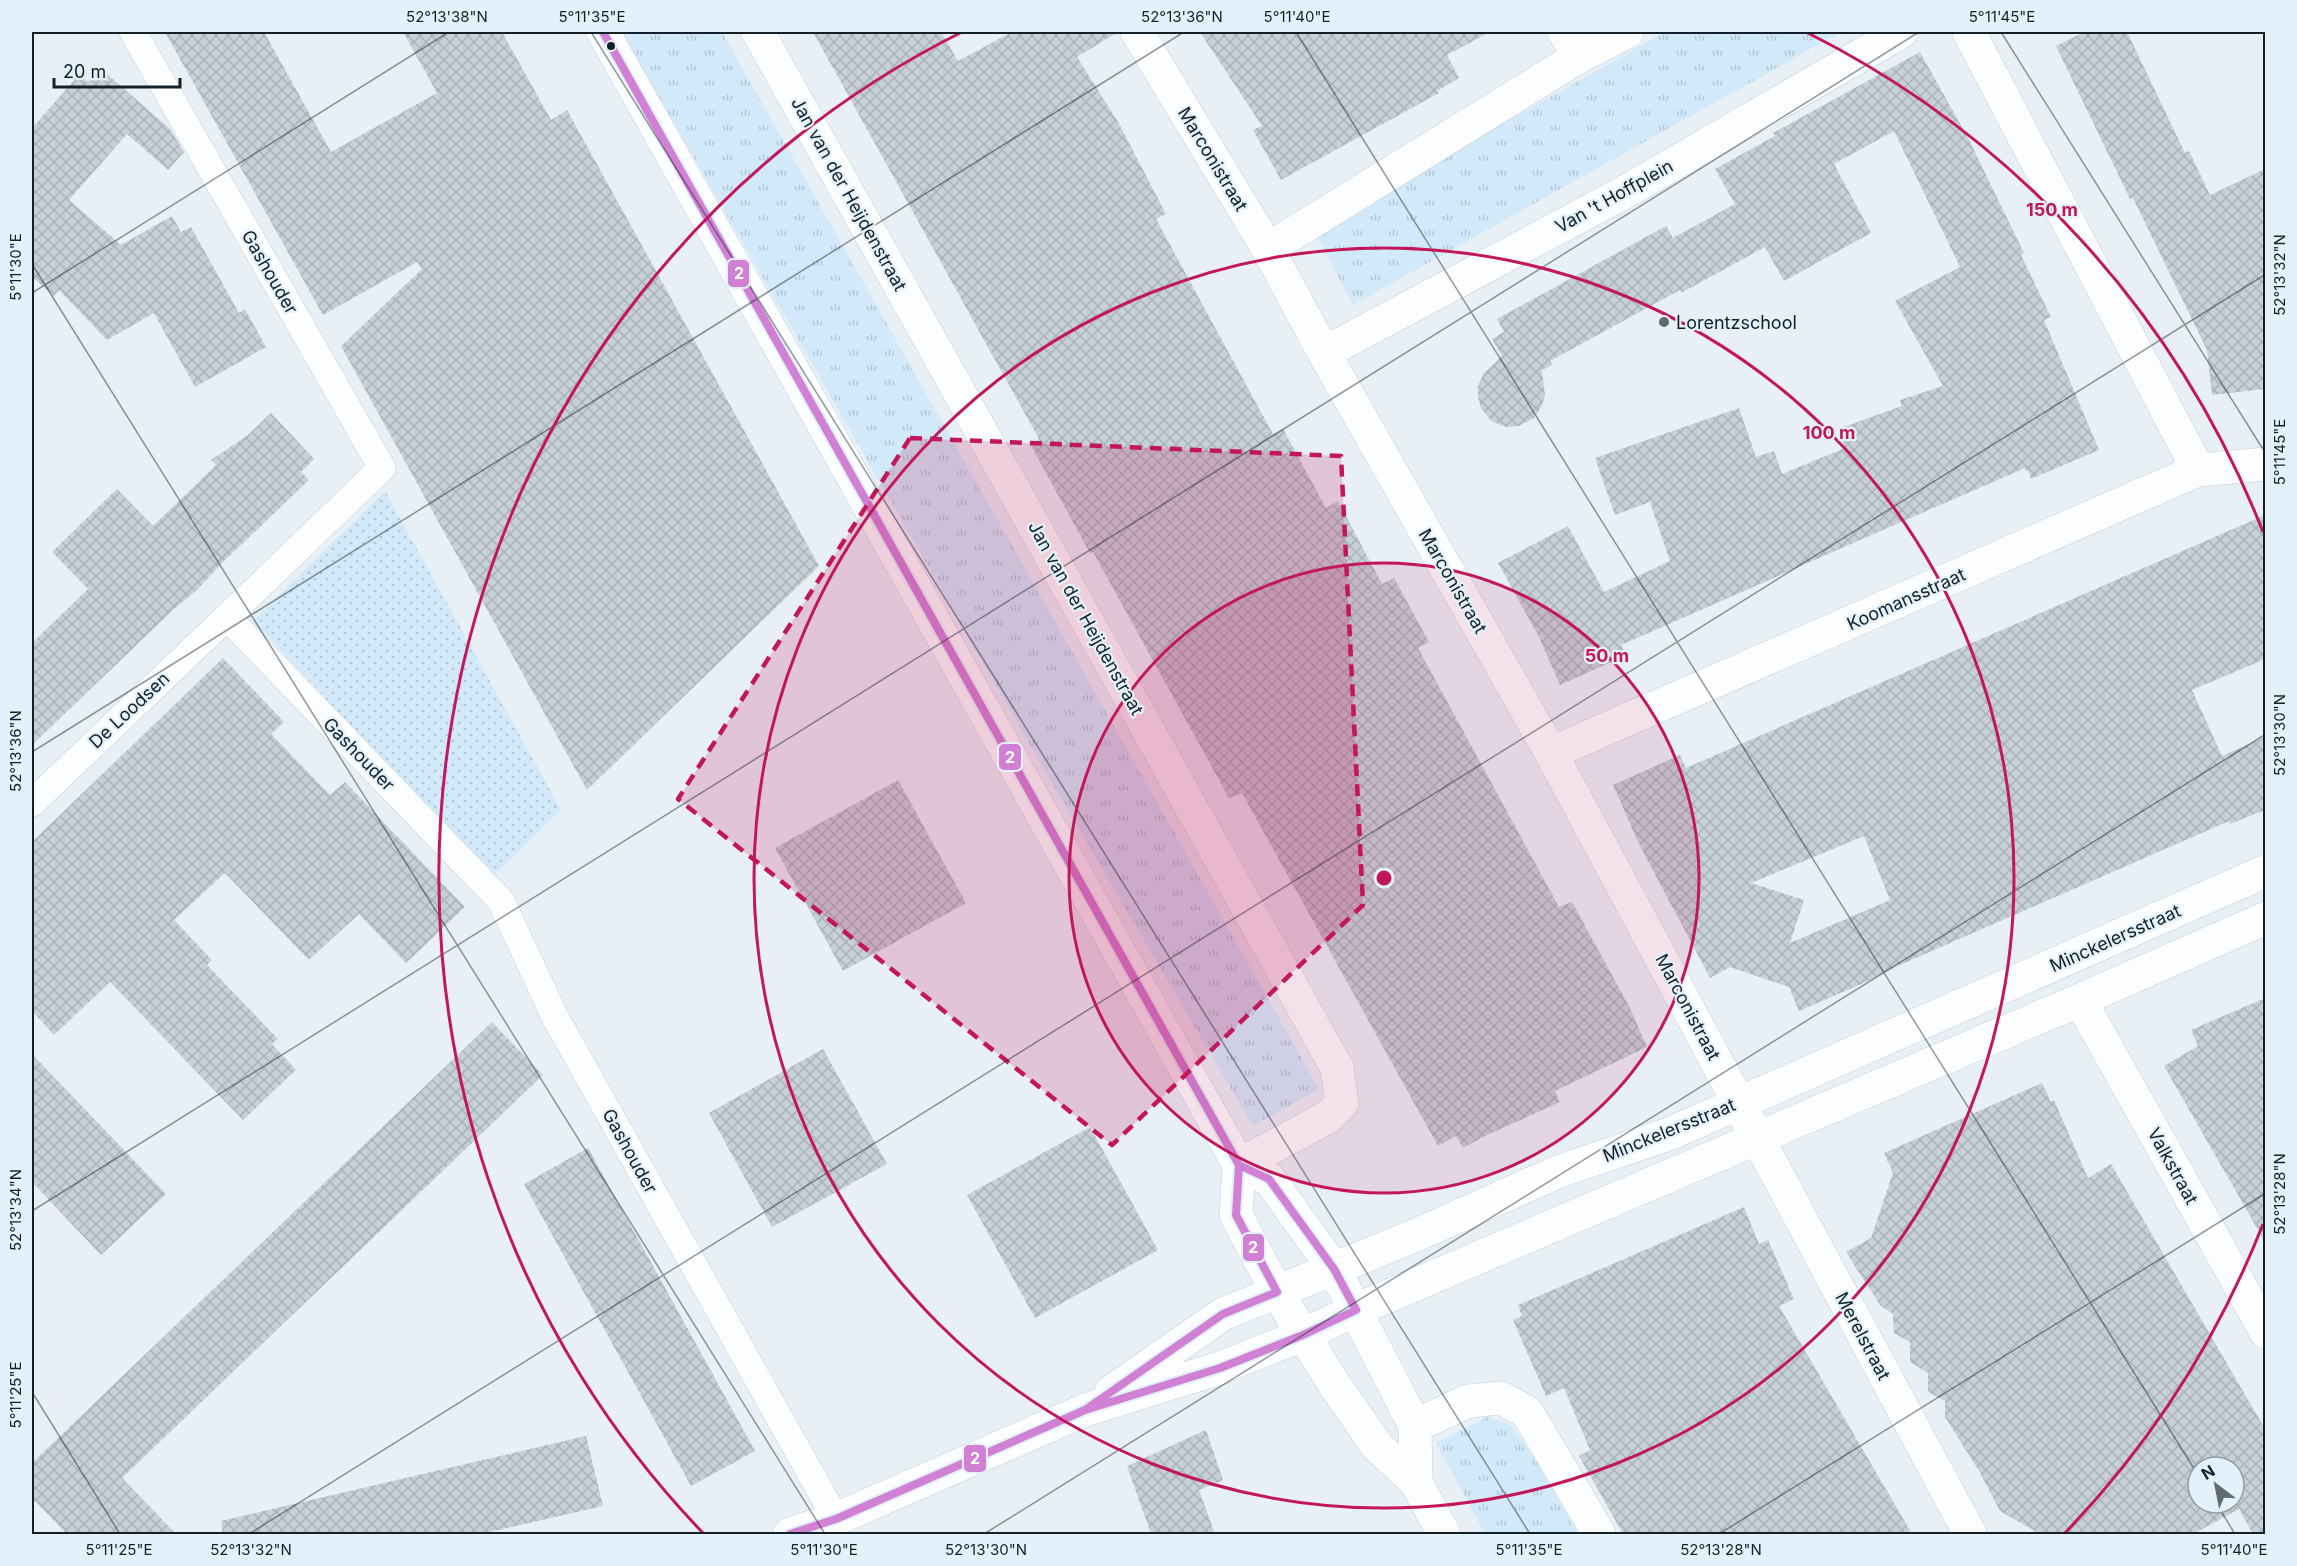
<svg xmlns="http://www.w3.org/2000/svg" width="2297" height="1566" font-family="Inter,sans-serif">
	<style>
		.grass { fill: url(#grass-tufts) }
		.park { fill: url(#park-dots) }
		.building { fill: url(#building-cross-hatch); fill-rule: evenodd }
		.lines { fill: none; stroke-linecap: round; stroke-linejoin: round }
		.pedestrian-casing { stroke: #c5ced4; stroke-width: 28 }
		.minor-casing { stroke: #c5ced4; stroke-width: 34 }
		.secondary-casing { stroke: #c5ced4; stroke-width: 34 }
		.pedestrian { stroke: #fcfdfe; stroke-width: 27 }
		.minor { stroke: #fcfdfe; stroke-width: 33 }
		.secondary { stroke: #fcfdfe; stroke-width: 33 }
		.bus-1-casing { stroke: #e4f1fa; stroke-width: 12 }
		.bus-1 { stroke: #d081d4; stroke-width: 8 }
		.marked { fill: #c2185b; fill-opacity: 0.2; stroke: #c2185b; stroke-width: 4.5; stroke-dasharray: 12 8; stroke-linejoin: round }
		.ticks { fill: none; stroke: #142029; stroke-width: 1.5; stroke-opacity: 0.45 }
		.ring { fill: none; stroke: #c2185b; stroke-width: 3 }
		.bus-dot { fill: #142029; stroke: #e4f1fa; stroke-width: 2 }
		.poi-dot { fill: #5f6970; stroke: #e4f1fa; stroke-width: 2 }
		.labels { text-anchor: middle; dominant-baseline: central; stroke-width: 4.5; stroke-linejoin: round; paint-order: stroke }
		.street-label { font-size: 18px; fill: #142029; stroke: #e4f1fa }
		.poi-label { font-size: 18px; fill: #142029; stroke: #e4f1fa; text-anchor: start }
		.centre { fill: #c2185b; stroke: #e4f1fa; stroke-width: 3 }
		.ring-label { font-size: 18px; text-anchor: middle; font-weight: bold; fill: #c2185b; stroke: #e4f1fa; stroke-width: 4.5; stroke-linejoin: round; paint-order: stroke }
		.line-badge { stroke: #e4f1fa; stroke-width: 2 }
		.badge-label { font-size: 16px; text-anchor: middle; font-weight: bold; fill: #fff }
		.neatline { fill: none; stroke: #142029; stroke-width: 2 }
		.ticks-label { font-size: 15px; text-anchor: middle; fill: #142029 }
	</style>
	<defs>
		<pattern id="grass-tufts" width="24" height="20" patternUnits="userSpaceOnUse" patternTransform="scale(1.5)"><rect width="24" height="20" fill="#d1e9f9"/><path d="M3 7l-1-3M5 7V3M7 7l1-3M15 17l-1-3M17 17v-4M19 17l1-3" fill="none" stroke="#b3c8d5"/></pattern>
		<pattern id="park-dots" width="8" height="8" patternUnits="userSpaceOnUse" patternTransform="scale(1.5)"><rect width="8" height="8" fill="#d1e9f9"/><path d="M2 2h.1M6 6h.1" fill="none" stroke="#b3c8d5" stroke-width="1.8" stroke-linecap="round"/></pattern>
		<pattern id="building-cross-hatch" width="8" height="8" patternUnits="userSpaceOnUse" patternTransform="scale(1.5)"><rect width="8" height="8" fill="#c6d0d6"/><path d="M0 0l8 8M0 8l8-8" fill="none" stroke="#a9b2b8"/></pattern>
	</defs>
	<rect width="100%" height="100%" fill="#e9f0f5"/>
	<path class="grass" d="M 622,32 L 722,32 L 1319,1089 L 1253,1126 L 1067,809 Z
		M 1665,32 L 1841,32 L 1353,305 L 1314,231 Z
		M 1487,1417 L 1510,1424 L 1539,1464 L 1578,1534 L 1485,1534 L 1436,1443 Z"/>
	<path class="park" d="M 385,491 L 561,810 L 493,876 L 253,621 Z"/>
	<path class="building" d="M 165,32 L 264,32 L 331,152 L 437,93 L 403,32 L 502,32 L 551,120 L 567,110 L 819,566 L 587,790 L 341,346 L 422,269 L 417,262 L 323,315 Z
		M 813,32 L 941,32 L 958,61 L 1012,32 L 1118,32 L 1077,57 L 1118,122 L 1166,214 L 1156,219 L 1273,434 L 1283,429 L 1326,508 L 1338,501 L 1382,584 L 1394,578 L 1429,642 L 1418,648 L 1559,907 L 1572,902 L 1630,1008 L 1647,1047 L 1555,1091 L 1560,1102 L 1485,1136 L 1463,1148 L 1456,1136 L 1438,1146 L 1242,793 L 1229,798 L 1093,552 L 1090,553 L 1030,444 L 1039,439 Z
		M 1200,32 L 1490,32 L 1447,55 L 1459,78 L 1437,91 L 1439,93 L 1281,180 L 1253,130 L 1262,126 Z
		M 2084,32 L 2127,32 L 2185,153 L 2189,151 L 2210,195 L 2265,169 L 2265,389 L 2212,395 L 2207,350 L 2133,198 L 2130,199 L 2056,46 Z
		M 1920,52 L 1968,138 L 2024,253 L 2021,255 L 2051,317 L 2044,320 L 2099,450 L 2031,479 L 2028,470 L 2026,471 L 2025,468 L 1931,509 L 1621,645 L 1627,655 L 1560,685 L 1539,637 L 1498,563 L 1568,526 L 1604,592 L 1670,561 L 1650,502 L 1615,515 L 1595,458 L 1739,408 L 1756,457 L 1774,451 L 1782,474 L 1845,448 L 1838,429 L 1902,406 L 1900,400 L 1943,386 L 1895,301 L 1960,267 L 1894,131 L 1834,164 L 1871,233 L 1784,281 L 1765,247 L 1681,293 L 1680,290 L 1550,361 L 1552,365 L 1542,370 L 1545,395 L 1542,406 L 1534,418 L 1519,426 L 1506,427 L 1491,421 L 1481,408 L 1478,397 L 1478,385 L 1484,373 L 1502,356 L 1492,339 L 1504,332 L 1497,319 L 1666,226 L 1673,238 L 1735,204 L 1715,169 L 1775,136 L 1773,133 Z
		M 100,68 L 170,129 L 184,152 L 168,170 L 127,134 L 69,200 L 121,245 L 172,216 L 181,232 L 191,227 L 239,313 L 245,309 L 266,347 L 195,387 L 154,313 L 107,340 L 59,290 L 54,296 L 32,277 L 32,128 L 79,75 L 88,82 Z
		M 271,413 L 314,459 L 301,472 L 309,480 L 222,563 L 198,589 L 173,610 L 32,745 L 32,643 L 88,589 L 52,552 L 117,489 L 153,526 L 216,465 L 211,460 L 248,435 Z
		M 2265,515 L 2265,659 L 2192,690 L 2222,756 L 2265,737 L 2265,810 L 2230,824 L 2229,821 L 1900,965 L 1866,982 L 1799,1011 L 1789,987 L 1730,967 L 1710,978 L 1639,844 L 1613,785 L 1680,755 L 1686,768 ZM 1864,836 L 1890,900 L 1790,943 L 1804,900 L 1751,883 Z
		M 223,658 L 284,722 L 271,734 L 330,795 L 345,782 L 465,907 L 406,963 L 359,914 L 309,960 L 225,873 L 174,920 L 212,960 L 207,965 L 278,1039 L 272,1044 L 296,1070 L 243,1120 L 110,982 L 54,1035 L 32,1011 L 32,842 Z
		M 898,780 L 966,903 L 843,971 L 775,848 Z
		M 2265,998 L 2265,1242 L 2164,1066 L 2198,1046 L 2191,1030 Z
		M 492,1022 L 543,1075 L 122,1478 L 176,1534 L 67,1534 L 32,1498 L 32,1463 Z
		M 823,1049 L 887,1164 L 772,1227 L 709,1113 Z
		M 32,1054 L 166,1194 L 101,1255 L 32,1182 Z
		M 2042,1083 L 2051,1102 L 2054,1100 L 2088,1178 L 2111,1164 L 2265,1429 L 2265,1534 L 2253,1534 L 2239,1509 L 2193,1534 L 2040,1534 L 2000,1511 L 1979,1471 L 1945,1417 L 1945,1401 L 1928,1392 L 1928,1373 L 1910,1362 L 1910,1342 L 1894,1333 L 1893,1314 L 1880,1305 L 1846,1252 L 1871,1238 L 1893,1173 L 1884,1153 ZM 2198,1467 L 2234,1467 L 2234,1503 L 2198,1503 Z
		M 1090,1127 L 1158,1250 L 1035,1318 L 967,1195 Z
		M 588,1148 L 755,1451 L 691,1486 L 524,1184 Z
		M 1744,1207 L 1759,1244 L 1768,1240 L 1794,1299 L 1779,1306 L 1912,1534 L 1623,1534 L 1579,1456 L 1590,1450 L 1564,1388 L 1546,1396 L 1513,1320 L 1522,1316 L 1518,1305 Z
		M 1206,1430 L 1223,1480 L 1199,1490 L 1215,1534 L 1151,1534 L 1127,1466 Z
		M 586,1436 L 603,1506 L 481,1534 L 223,1534 L 221,1521 Z"/>
	<g class="lines">
		<g class="pedestrian-casing">
			<path id="pedestrian" d="M 133,32 L 382,468 L 227,617 L 501,901 L 555,1017 L 836,1519
				M 32,803 L 227,617"/>
		</g>
		<g class="minor-casing">
			<path id="minor" d="M 758,32 L 1337,1068 L 1342,1103 L 1328,1117 L 1239,1165
				M 1137,32 L 1268,249 L 1324,353 L 1551,753 L 1970,1534
				M 1564,32 L 1580,56
				M 1969,32 L 2198,470
				M 1268,249 L 1580,56 L 1627,32
				M 1324,353 L 1623,193 L 1901,32
				M 1551,753 L 2198,470 L 2266,464
				M 2080,1000 L 2266,1332
				M 1415,1426 L 1468,1401 L 1501,1398 L 1527,1412 L 1599,1534"/>
		</g>
		<g class="secondary-casing">
			<path id="secondary" d="M 603,32 L 1239,1165 L 1236,1215 L 1277,1292 L 1334,1384 L 1377,1446 L 1416,1482 L 1444,1534
				M 1239,1165 L 1269,1179 L 1334,1269 L 1415,1426 L 1416,1482
				M 1111,1392 L 1223,1314 L 1414,1236 L 1560,1171 L 1669,1134 L 2266,871
				M 790,1534 L 836,1519 L 1085,1410 L 1220,1368 L 1303,1335 L 1356,1310 L 2080,1000 L 2266,918"/>
		</g>
		<use href="#pedestrian" class="pedestrian"/>
		<use href="#minor" class="minor"/>
		<use href="#secondary" class="secondary"/>
		<g class="bus-1-casing">
			<path id="bus-1" d="M 603,32 L 1239,1165 L 1236,1215 L 1277,1292 L 1223,1314 L 1085,1410
				M 790,1534 L 836,1519 L 1085,1410 L 1220,1368 L 1303,1335 L 1356,1310 L 1334,1269 L 1269,1179 L 1239,1165"/>
		</g>
		<use href="#bus-1" class="bus-1"/>
	</g>
	<path class="marked" d="M 910,438 L 1341,456 L 1363,905 L 1112,1145 L 678,799 Z"/>
	<path class="ticks" d="M 591,32 L 1530,1534M 1296,32 L 2198,1475M 2001,32 L 2266,454M 32,264 L 825,1534M 32,293 L 449,32M 32,752 L 1184,32M 32,1211 L 1919,32M 32,1392 L 120,1534M 2216,1503 L 2235,1534M 249,1534 L 2266,274M 984,1534 L 2266,734M 1719,1534 L 2266,1193"/>
	<circle cx="1384" cy="878" r="315" fill="#c2185b" fill-opacity=".12"/>
	<g class="ring">
		<circle cx="1384" cy="878" r="315"/>
		<circle cx="1384" cy="878" r="630"/>
		<path d="M2263 1224A945 945 0 0 1 2064 1534M704 1534A945 945 0 0 1 962 32M1806 32A945 945 0 0 1 2263 532"/>
	</g>
	<circle class="bus-dot" cx="611" cy="46" r="5"/>
	<circle class="poi-dot" cx="1664" cy="322" r="6"/>
	<g class="labels">
		<g class="street-label">
			<text transform="translate(1213 159) rotate(59)">Marconistraat</text>
			<text transform="translate(849 194) rotate(61)">Jan van der Heijdenstraat</text>
			<text transform="translate(1614 196) rotate(-29)">Van 't Hoffplein</text>
			<text transform="translate(270 272) rotate(60)">Gashouder</text>
			<text transform="translate(1453 581) rotate(60)">Marconistraat</text>
			<text transform="translate(1906 599) rotate(-24)">Koomansstraat</text>
			<text transform="translate(1086 618) rotate(61)">Jan van der Heijdenstraat</text>
			<text transform="translate(129 710) rotate(-43)">De Loodsen</text>
			<text transform="translate(359 754) rotate(46)">Gashouder</text>
			<text transform="translate(2115 938) rotate(-24)">Minckelersstraat</text>
			<text transform="translate(1688 1007) rotate(62)">Marconistraat</text>
			<text transform="translate(1669 1130) rotate(-22)">Minckelersstraat</text>
			<text transform="translate(630 1151) rotate(61)">Gashouder</text>
			<text transform="translate(2173 1166) rotate(61)">Valkstraat</text>
			<text transform="translate(1863 1336) rotate(62)">Merelstraat</text>
		</g>
		<g class="poi-label">
			<text x="1676" y="322">Lorentzschool</text>
		</g>
	</g>
	<circle cx="1384" cy="878" r="9" class="centre"/>
	<g class="ring-label">
		<text x="2052" y="216">150 m</text>
		<text x="1829" y="439">100 m</text>
		<text x="1607" y="662">50 m</text>
	</g>
	<g class="line-badge">
		<rect x="727" y="259" width="23" height="29" rx="6" fill="#d081d4"/>
		<rect x="998" y="743" width="24" height="28" rx="6" fill="#d081d4"/>
		<rect x="1242" y="1233" width="23" height="29" rx="6" fill="#d081d4"/>
		<rect x="963" y="1444" width="24" height="29" rx="6" fill="#d081d4"/>
	</g>
	<g class="badge-label">
		<text x="739" y="279">2</text>
		<text x="1010" y="763">2</text>
		<text x="1253" y="1253">2</text>
		<text x="975" y="1464">2</text>
	</g>
	<rect width="2297" height="1566" fill="none" stroke="#e4f1fa" stroke-width="66"/>
	<g transform="translate(2216 1485) rotate(328)"><circle r="28" fill="#e4f1fa" stroke="#919da6" stroke-width="1.5"/>
	<path d="M0-4.5L10 22L0 15L-10 22Z" fill="#5f6970"/>
	<text y="-9" font-size="16" font-weight="bold" text-anchor="middle" fill="#142029">N</text>
	</g>
	<path d="M54 78v9h126v-9" fill="none" stroke="#142029" stroke-width="3"/>
	<text x="63" y="78" font-size="18" fill="#142029" stroke="#e4f1fa" stroke-width="4.5" paint-order="stroke">20 m</text>
	<rect x="33" y="33" width="2231" height="1500" class="neatline"/>
	<g class="ticks-label">
		<text x="447" y="22">52°13'38"N</text>
		<text x="592" y="22">5°11'35"E</text>
		<text x="1182" y="22">52°13'36"N</text>
		<text x="1297" y="22">5°11'40"E</text>
		<text x="2002" y="22">5°11'45"E</text>
		<text transform="translate(16 267) rotate(-90)" y="5">5°11'30"E</text>
		<text transform="translate(2280 275) rotate(-90)" y="5">52°13'32"N</text>
		<text transform="translate(2280 452) rotate(-90)" y="5">5°11'45"E</text>
		<text transform="translate(2280 735) rotate(-90)" y="5">52°13'30"N</text>
		<text transform="translate(16 751) rotate(-90)" y="5">52°13'36"N</text>
		<text transform="translate(2280 1194) rotate(-90)" y="5">52°13'28"N</text>
		<text transform="translate(16 1210) rotate(-90)" y="5">52°13'34"N</text>
		<text transform="translate(16 1395) rotate(-90)" y="5">5°11'25"E</text>
		<text x="119" y="1555">5°11'25"E</text>
		<text x="251" y="1555">52°13'32"N</text>
		<text x="824" y="1555">5°11'30"E</text>
		<text x="986" y="1555">52°13'30"N</text>
		<text x="1529" y="1555">5°11'35"E</text>
		<text x="1721" y="1555">52°13'28"N</text>
		<text x="2234" y="1555">5°11'40"E</text>
	</g>
</svg>
